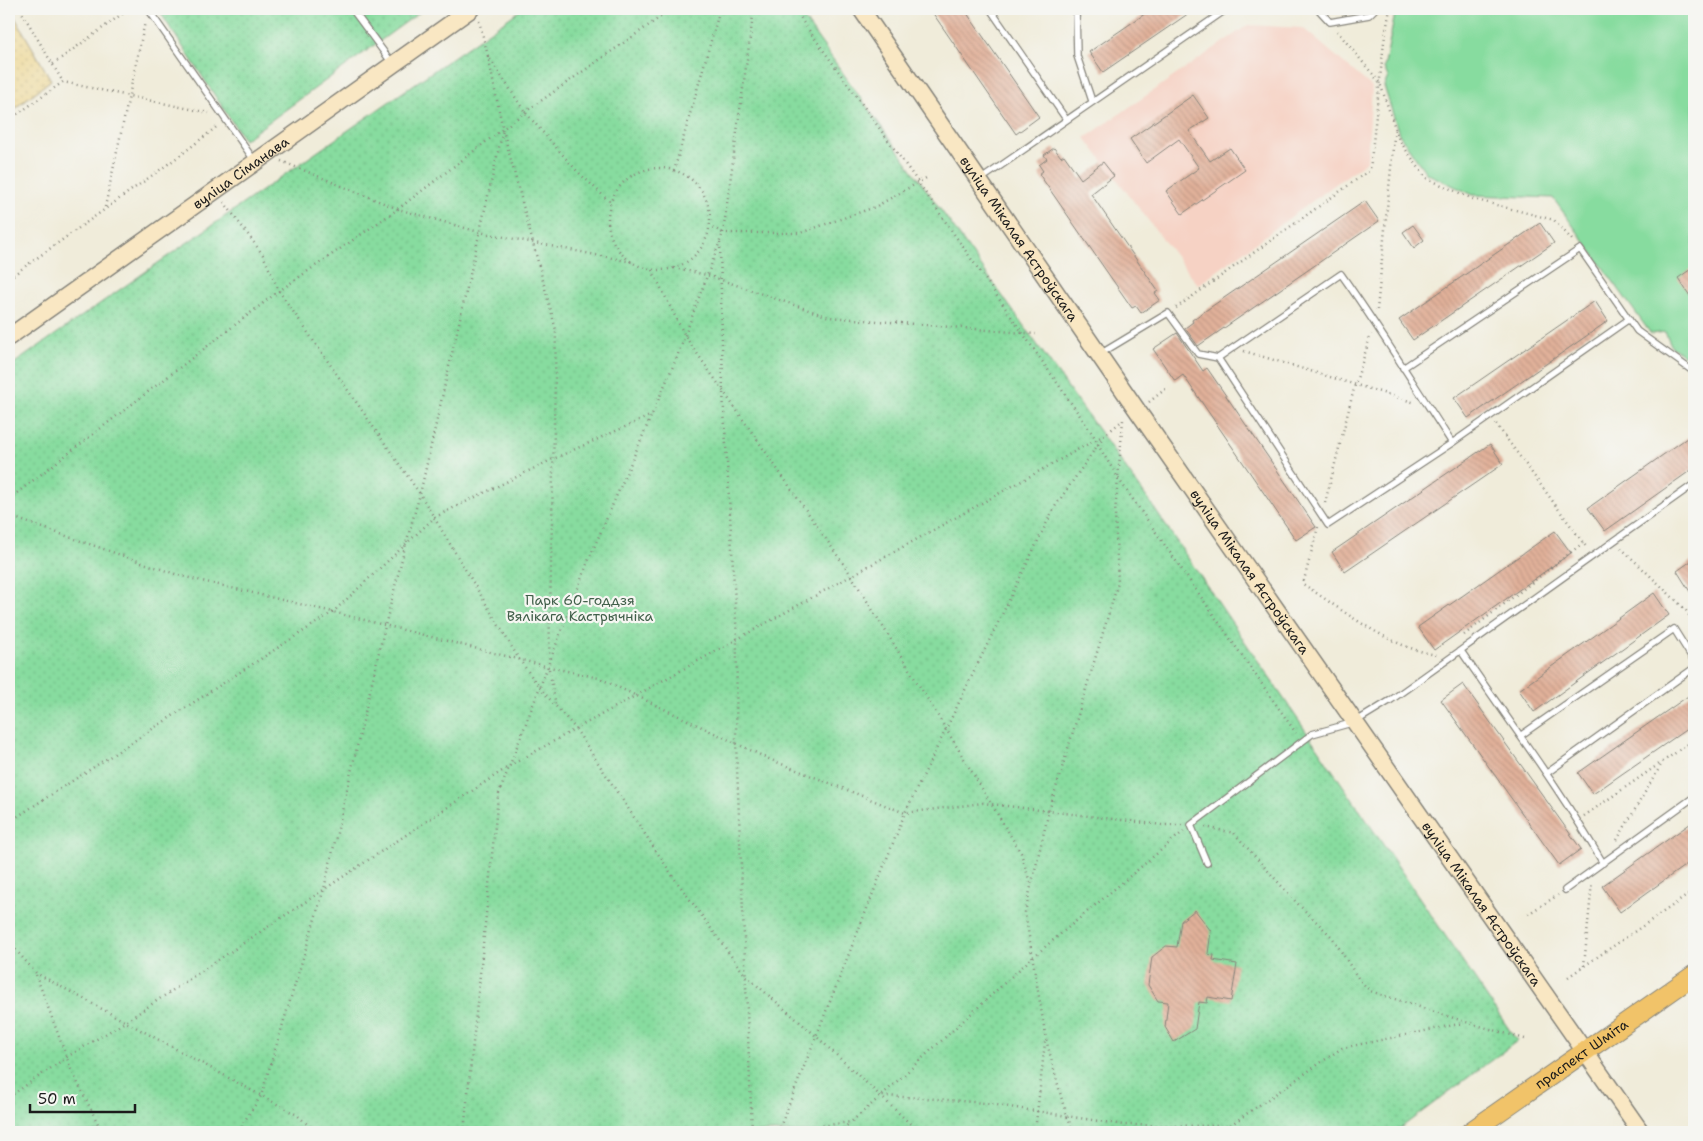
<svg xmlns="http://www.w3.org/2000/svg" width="1703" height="1141" font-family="'Shantell Sans',sans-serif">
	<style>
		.built { fill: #f6d2c4 }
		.sand { fill: url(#sand-dots); stroke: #857b5d }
		.park { fill: url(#park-dots); stroke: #527c5e }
		.pitch { fill: #87dc9f; stroke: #527c5e }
		.building { fill: url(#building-back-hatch) }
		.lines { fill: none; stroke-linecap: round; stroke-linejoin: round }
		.service-casing { stroke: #86847b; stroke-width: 8 }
		.secondary-casing { stroke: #86847b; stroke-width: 19 }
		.primary-casing { stroke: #86847b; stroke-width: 21 }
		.path { stroke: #86847b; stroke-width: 2.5; stroke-dasharray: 1 4; stroke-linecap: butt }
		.service { stroke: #fff; stroke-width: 5.5 }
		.secondary { stroke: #f9e7c3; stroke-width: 16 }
		.primary { stroke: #f1c369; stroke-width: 19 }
		.labels { text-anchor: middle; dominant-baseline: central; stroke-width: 4.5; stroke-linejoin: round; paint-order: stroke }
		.street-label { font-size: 14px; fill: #1c1c1c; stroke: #f6f6f2 }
		.park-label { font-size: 14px; fill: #415f4a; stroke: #f6f6f2 }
	</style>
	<defs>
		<pattern id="sand-dots" width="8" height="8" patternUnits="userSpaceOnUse" patternTransform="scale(1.25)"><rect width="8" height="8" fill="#eeda9e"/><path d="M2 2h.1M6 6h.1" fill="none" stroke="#ccba88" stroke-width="1.8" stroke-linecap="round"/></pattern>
		<pattern id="park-dots" width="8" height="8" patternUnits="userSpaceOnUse" patternTransform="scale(1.25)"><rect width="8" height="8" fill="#87dc9f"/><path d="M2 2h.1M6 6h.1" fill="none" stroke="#74bc88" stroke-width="1.8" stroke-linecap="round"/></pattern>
		<pattern id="building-back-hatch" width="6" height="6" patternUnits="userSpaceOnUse" patternTransform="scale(1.25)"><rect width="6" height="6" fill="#e1b19a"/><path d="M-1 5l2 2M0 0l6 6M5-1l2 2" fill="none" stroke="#c09884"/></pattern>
	</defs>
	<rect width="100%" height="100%" fill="#f6f6f2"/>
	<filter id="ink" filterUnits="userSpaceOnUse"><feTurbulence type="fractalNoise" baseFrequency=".02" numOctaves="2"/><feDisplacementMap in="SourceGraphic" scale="10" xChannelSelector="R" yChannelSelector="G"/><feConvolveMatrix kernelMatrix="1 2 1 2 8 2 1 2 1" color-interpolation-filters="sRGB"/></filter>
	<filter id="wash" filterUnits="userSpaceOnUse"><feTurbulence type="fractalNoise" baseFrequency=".0096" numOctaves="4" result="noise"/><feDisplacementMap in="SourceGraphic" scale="20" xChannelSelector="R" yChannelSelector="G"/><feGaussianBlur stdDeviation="1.12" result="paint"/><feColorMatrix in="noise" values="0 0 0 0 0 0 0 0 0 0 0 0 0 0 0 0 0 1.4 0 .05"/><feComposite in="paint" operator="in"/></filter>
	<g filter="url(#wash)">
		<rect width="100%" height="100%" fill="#f0ecda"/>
		<path class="built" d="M 1248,25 L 1303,28 L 1372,87 L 1367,161 L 1198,285 L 1085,138 Z"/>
		<path class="sand" d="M 9,9 L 10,9 L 51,80 L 9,113 Z"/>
		<path class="park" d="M 158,9 L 424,9 L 244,140 Z
			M 522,9 L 797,9 L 1147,498 L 1517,1041 L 1395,1132 L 9,1132 L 9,367 Z"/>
		<path class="pitch" d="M 1396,9 L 1694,9 L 1694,362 L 1672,347 L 1665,332 L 1651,334 L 1553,198 L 1473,195 L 1426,173 L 1399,134 L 1384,86 L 1388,77 L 1384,68 Z"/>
		<g id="blocks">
			<path class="building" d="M 930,9 L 964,9 L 1039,117 L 1016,134 Z
				M 1152,9 L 1195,9 L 1103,72 L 1089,52 Z
				M 1193,95 L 1209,118 L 1189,131 L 1210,161 L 1230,148 L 1245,170 L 1182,214 L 1166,191 L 1199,168 L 1179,139 L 1146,163 L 1130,139 Z
				M 1054,148 L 1061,157 L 1064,155 L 1081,179 L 1103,162 L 1114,176 L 1091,194 L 1158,291 L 1155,293 L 1160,300 L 1141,313 L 1136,306 L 1132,308 L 1039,174 L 1043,171 L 1039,165 L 1047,159 L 1044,155 Z
				M 1365,201 L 1379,221 L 1198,346 L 1185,328 L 1193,322 L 1192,320 Z
				M 1540,223 L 1554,243 L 1413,340 L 1399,320 Z
				M 1413,225 L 1424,240 L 1414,248 L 1403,232 Z
				M 1694,267 L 1694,302 L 1678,278 Z
				M 1595,301 L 1608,321 L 1468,418 L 1454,398 Z
				M 1177,333 L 1203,371 L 1207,368 L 1316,527 L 1296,540 L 1183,375 L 1175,381 L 1153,349 Z
				M 1694,433 L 1694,468 L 1605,531 L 1588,508 Z
				M 1490,444 L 1503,464 L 1345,572 L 1332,552 Z
				M 1555,531 L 1571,553 L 1434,650 L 1418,627 Z
				M 1694,559 L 1694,598 L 1677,571 Z
				M 1654,593 L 1669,615 L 1534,712 L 1519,690 Z
				M 1463,684 L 1581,849 L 1559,865 L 1441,700 Z
				M 1694,692 L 1694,724 L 1593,794 L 1578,773 Z
				M 1694,821 L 1694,859 L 1620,912 L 1602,886 Z
				M 1195,910 L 1211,931 L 1208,954 L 1214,955 L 1213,960 L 1237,964 L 1231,1001 L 1208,997 L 1207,1003 L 1199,1002 L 1195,1029 L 1174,1042 L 1165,1027 L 1168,1002 L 1158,1001 L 1148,985 L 1152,957 L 1166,946 L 1177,947 L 1181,921 Z"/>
		</g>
	</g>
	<g filter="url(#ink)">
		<use href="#blocks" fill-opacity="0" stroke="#86847b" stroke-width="1"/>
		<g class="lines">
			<g class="service-casing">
				<path id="service" d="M 148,9 L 254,160
					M 352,9 L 392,63
					M 990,9 L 1066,119
					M 1076,9 L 1077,56 L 1092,101
					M 1318,9 L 1330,22 L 1369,15 L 1375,9
					M 980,180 L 1227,9
					M 1341,274 C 1380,329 1415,386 1452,443 L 1328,525 L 1218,358 Z
					M 1100,354 L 1168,313 L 1198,354 L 1218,358
					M 1403,368 L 1580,249 L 1637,331 L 1694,372
					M 1452,443 L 1629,319
					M 1461,651 C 1509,721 1560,789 1603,863
					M 1520,736 L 1674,629 L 1694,661
					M 1547,773 L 1694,668
					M 1207,863 L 1191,825 L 1312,734 L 1355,722 L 1391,700 L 1694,484
					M 1565,890 L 1694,797"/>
			</g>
			<g class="secondary-casing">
				<g id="secondary">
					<path id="s1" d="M 861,9 L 1137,410 L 1641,1132"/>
					<path id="s2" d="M 9,337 L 471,9"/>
				</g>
			</g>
			<g class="primary-casing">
				<g id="primary">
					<path id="s3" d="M 1470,1132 L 1694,975"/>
				</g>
			</g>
			<path class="path" d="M 20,9 L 63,82
				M 754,9 L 723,233 L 800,233 L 875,207 L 928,177
				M 796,9 L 803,22 L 918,182 L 1096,439 L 1098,445 L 1118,478 L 1296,733
				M 479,21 L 488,56 L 525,112 L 577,171 L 611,203
				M 1337,31 L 1380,83 L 1399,140 L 1426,178 L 1473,199 L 1554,220 L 1574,242
				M 488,56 L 503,130 L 556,330 L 549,663
				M 53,64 L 129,9
				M 9,120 L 63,82 L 209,113
				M 281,161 L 398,209 L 479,232 L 632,262
				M608 219a51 51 0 1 1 102 0a51 51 0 1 1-102 0Z
				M 674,171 L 720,9
				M 224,202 L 263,255 L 279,291 L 420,494 L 519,659 L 540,688 L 575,728 L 672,875 L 745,975 L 816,1036 L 919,1132
				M 105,207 L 145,22
				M 720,243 L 723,392 L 737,638 L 736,743 L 752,1132
				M 674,268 L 707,275 L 829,317 L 1036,334
				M 652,270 L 685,336 L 851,575 L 946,729 L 1021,853 L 1031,886
				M 9,278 L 182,154 L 219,125
				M 1176,308 L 1370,170 L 1384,42 L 1390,9
				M 1377,310 L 1395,127
				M 1244,351 L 1416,403
				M 1149,402 L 1168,387
				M 1496,424 L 1587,548
				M 9,499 L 279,291 L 398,209 L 525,112 L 672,9
				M 1325,503 L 1355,385 L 1371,334
				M 9,516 L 181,576 L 333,612 L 549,667 L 599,678 L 769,759 L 905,813 L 983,803 L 1162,825 L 1182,825
				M 1318,527 L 1303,584 C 1344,611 1388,647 1437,655
				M 1621,548 L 1685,609 L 1694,623
				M 1464,635 L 1583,543
				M 549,669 L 556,705
				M 1584,816 L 1694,740
				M 9,822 L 333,612 L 435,517 L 553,459 L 652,415
				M 1205,827 L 1234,833 L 1296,902 L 1332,937 L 1358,978 L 1370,991 L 1466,1022 L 1525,1039
				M 1617,840 L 1661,765
				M 1528,914 L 1558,895
				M 9,942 L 36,973 L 297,1115 L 316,1132
				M 1584,966 L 1592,882
				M 36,975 L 71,1069 L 102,1132
				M 1568,977 L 1694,891
				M 882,1095 L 1033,957 L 1184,831
				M 9,1097 L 67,1057 L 125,1022 L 511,765 L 1106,434 L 1123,420
				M 241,1132 L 243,1123 L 261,1096 L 324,889 L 385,626 L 405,547 L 420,494 L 503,130
				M 464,1132 L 498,796 L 589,559 L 677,357 L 723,233 L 710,226
				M 773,1132 L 851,1122 L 881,1096 L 925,1098 L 984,1103 L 1124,1125 L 1229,1126 L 1342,1048 L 1464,1023
				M 778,1132 L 905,813 L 1054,508 L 1104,436
				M 839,1132 L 850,1123
				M 1035,1132 L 1045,1042
				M 1073,1132 L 1063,1104 L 1046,1039 L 1025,912 L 1049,811 L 1118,583 L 1115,513 L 1123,420"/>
			<use href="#service" class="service"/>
			<use href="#secondary" class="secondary"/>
			<use href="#primary" class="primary"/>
		</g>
	</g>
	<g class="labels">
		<g class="street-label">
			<text stroke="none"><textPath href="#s2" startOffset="284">вуліца Сіманава</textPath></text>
			<text stroke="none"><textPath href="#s1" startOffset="279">вуліца Мікалая Астроўскага</textPath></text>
			<text stroke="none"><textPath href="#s1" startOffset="684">вуліца Мікалая Астроўскага</textPath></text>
			<text stroke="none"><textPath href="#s1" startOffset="1089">вуліца Мікалая Астроўскага</textPath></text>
			<text stroke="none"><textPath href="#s3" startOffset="136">праспект Шміта</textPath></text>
		</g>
		<g class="park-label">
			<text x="580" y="600">Парк 60-годдзя<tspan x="580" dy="16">Вялікага Кастрычніка</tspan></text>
		</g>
	</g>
	<rect width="1703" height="1141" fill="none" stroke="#f6f6f2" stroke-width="30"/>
	<path d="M30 1104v8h105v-8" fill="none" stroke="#1c1c1c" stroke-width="2.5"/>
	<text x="38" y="1104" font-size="15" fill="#1c1c1c" stroke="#f6f6f2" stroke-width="4" paint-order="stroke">50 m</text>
</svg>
